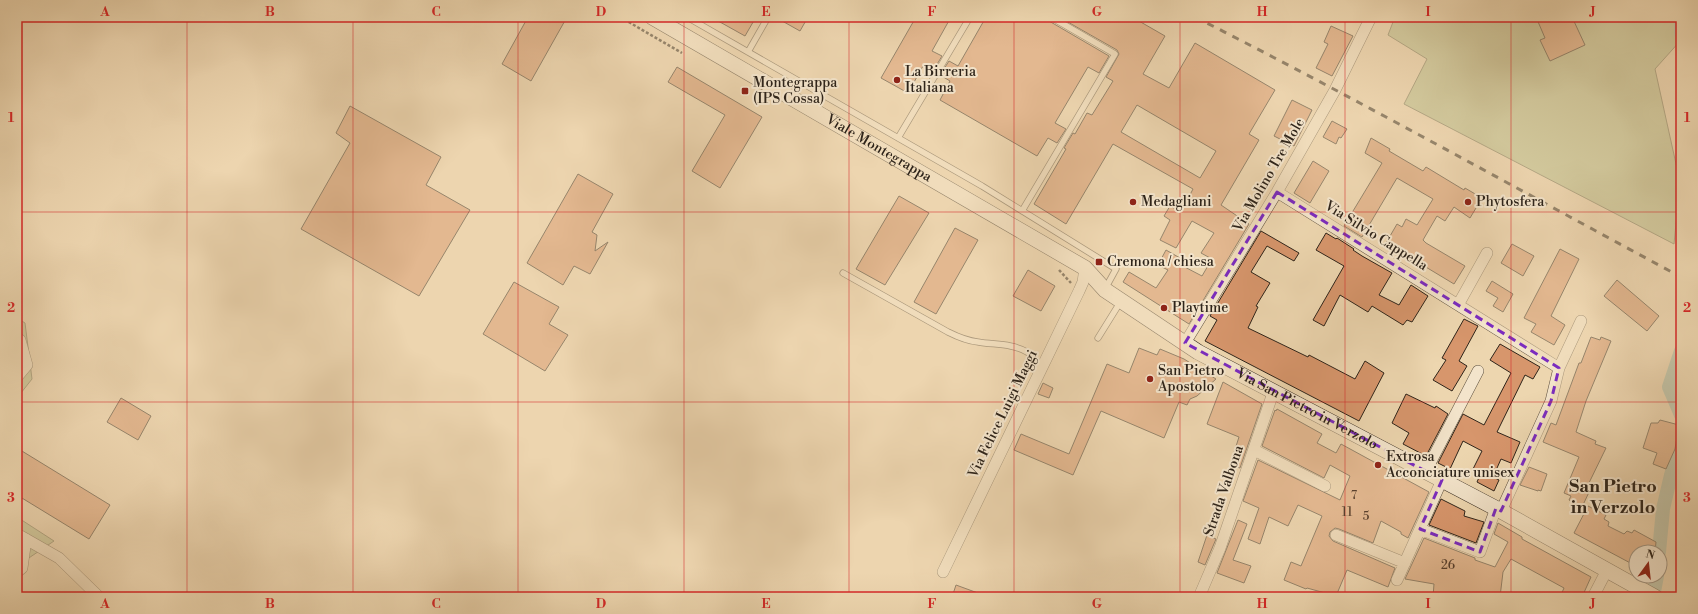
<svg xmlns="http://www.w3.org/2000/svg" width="1698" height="614" font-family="'Libre Bodoni',serif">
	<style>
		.green { fill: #b5be8c; stroke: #727153 }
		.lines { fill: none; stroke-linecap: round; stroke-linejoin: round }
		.canal { stroke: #99b9a9; stroke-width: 14 }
		.building { fill: #d7966c; stroke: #2e241a; fill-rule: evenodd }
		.service-casing { stroke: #5e503f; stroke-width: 7 }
		.minor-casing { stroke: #5e503f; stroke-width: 12 }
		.secondary-casing { stroke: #2e241a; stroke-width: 16 }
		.path { stroke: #2e241a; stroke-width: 2.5; stroke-dasharray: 3 2; stroke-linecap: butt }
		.service { stroke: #f3e4cb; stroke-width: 5.5 }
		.minor { stroke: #f3e4cb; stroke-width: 11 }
		.secondary { stroke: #f3e4cb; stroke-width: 15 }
		.rail { stroke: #2e241a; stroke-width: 3; stroke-dasharray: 7 7; stroke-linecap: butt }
		.marked { fill: none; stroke: #7b2cbf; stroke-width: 3; stroke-dasharray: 8 5; stroke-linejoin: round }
		.grid { fill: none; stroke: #d62828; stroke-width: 1; stroke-opacity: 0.55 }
		.poi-dot { fill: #8f2418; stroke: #f3e4cb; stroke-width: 1.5 }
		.labels { text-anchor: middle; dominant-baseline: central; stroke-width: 4; stroke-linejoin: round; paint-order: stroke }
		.number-label { font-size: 12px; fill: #58402e }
		.poi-label { font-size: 14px; fill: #2e241a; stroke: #f3e4cb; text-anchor: start }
		.street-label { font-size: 14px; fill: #2e241a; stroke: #f3e4cb }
		.district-label { font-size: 18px; font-weight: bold; fill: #2e241a; stroke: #f3e4cb }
		.neatline { fill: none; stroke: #d62828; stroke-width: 1.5 }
		.grid-label { font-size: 13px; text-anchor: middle; font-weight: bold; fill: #d62828 }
	</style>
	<rect width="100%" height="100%" fill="#edd6af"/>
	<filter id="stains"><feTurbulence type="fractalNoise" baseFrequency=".005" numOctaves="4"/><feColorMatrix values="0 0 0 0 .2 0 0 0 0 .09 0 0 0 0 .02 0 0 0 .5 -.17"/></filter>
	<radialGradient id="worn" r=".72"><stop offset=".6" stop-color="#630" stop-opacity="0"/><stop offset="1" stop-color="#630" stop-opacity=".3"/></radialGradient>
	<path class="green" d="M 1383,17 L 1681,17 L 1681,40 L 1655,69 L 1680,182 L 1674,244 L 1404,104 L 1427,59 L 1388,35 L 1393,22 Z
		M 17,318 L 25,323 L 32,379 L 17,398 Z
		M 17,517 L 54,541 L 17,566 Z"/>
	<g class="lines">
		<path class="canal" d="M 1681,17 L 1681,33
			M 1681,351 L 1669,387 L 1681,415
			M 1659,552 L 1663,509 L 1671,475 L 1681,446
			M 1653,597 L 1657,576"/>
	</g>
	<path class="building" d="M 528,17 L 567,17 L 531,81 L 502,64 Z
		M 711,17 L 756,17 L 745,36 Z
		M 775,17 L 808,17 L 800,31 Z
		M 916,17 L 951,17 L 932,51 L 942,56 L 933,71 L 923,66 L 908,93 L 881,78 Z
		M 986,17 L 1047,17 L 1049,21 L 1109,56 L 1099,73 L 1088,67 L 1055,123 L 1066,129 L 1057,143 L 1048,138 L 1037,156 L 940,100 L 950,81 L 940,75 L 949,61 L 958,66 Z
		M 1059,17 L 1132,17 L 1165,36 L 1143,74 L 1169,88 L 1195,43 L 1275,90 L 1249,134 L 1259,140 L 1221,205 L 1249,224 L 1189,324 L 1123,282 L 1129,272 L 1156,288 L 1168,270 L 1158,265 L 1166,250 L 1180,258 L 1177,263 L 1202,276 L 1212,259 L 1201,253 L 1214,233 L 1192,221 L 1176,248 L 1160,240 L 1170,220 L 1164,216 L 1170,206 L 1181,212 L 1193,189 L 1113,144 L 1066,224 L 1034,204 L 1066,149 L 1064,148 L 1073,133 L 1075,134 L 1087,113 L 1092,115 L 1113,81 L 1106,77 L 1119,54 L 1117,50 ZM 1137,105 L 1216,151 L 1200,178 L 1121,132 Z
		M 1536,17 L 1572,17 L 1585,45 L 1550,61 L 1540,40 L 1545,38 Z
		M 1331,26 L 1353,36 L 1332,76 L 1316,68 L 1328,44 L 1324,42 Z
		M 677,67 L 762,117 L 720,188 L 692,171 L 725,115 L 668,82 Z
		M 1292,100 L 1312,110 L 1294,146 L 1274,136 Z
		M 350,106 L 441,157 L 426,185 L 470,210 L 419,296 L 301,229 L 350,143 L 336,133 Z
		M 1332,121 L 1347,129 L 1341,138 L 1339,137 L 1336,144 L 1323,137 Z
		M 1371,138 L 1390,149 L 1389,151 L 1423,171 L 1426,167 L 1464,190 L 1465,188 L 1482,198 L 1470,218 L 1454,207 L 1445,221 L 1437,216 L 1423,240 L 1426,243 L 1465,266 L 1454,284 L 1386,243 L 1397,224 L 1402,227 L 1406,219 L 1417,225 L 1433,199 L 1397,178 L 1362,237 L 1344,226 L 1382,163 L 1365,153 Z
		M 1313,161 L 1329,171 L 1310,203 L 1294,193 Z
		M 578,174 L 613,194 L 592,232 L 597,235 L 595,251 L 608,242 L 590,274 L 574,266 L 563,285 L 527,263 Z
		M 899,196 L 929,213 L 885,285 L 856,269 Z
		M 955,228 L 978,240 L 936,314 L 914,302 Z
		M 1261,231 L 1299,253 L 1294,261 L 1267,246 L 1251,272 L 1270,283 L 1256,306 L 1258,307 L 1248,328 L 1308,357 L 1309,355 L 1355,379 L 1365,361 L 1384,373 L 1359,421 L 1205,341 L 1217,320 L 1210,316 Z
		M 1326,233 L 1336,239 L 1337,238 L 1354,249 L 1353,250 L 1362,256 L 1392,273 L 1379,295 L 1399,305 L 1411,285 L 1428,296 L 1412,322 L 1407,320 L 1403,325 L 1372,306 L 1368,312 L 1340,295 L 1324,326 L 1313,320 L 1344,266 L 1316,250 Z
		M 1512,244 L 1534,256 L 1523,276 L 1501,263 Z
		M 1560,249 L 1579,259 L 1551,316 L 1565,325 L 1554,345 L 1531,332 L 1536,324 L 1524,318 Z
		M 1028,270 L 1055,286 L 1041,311 L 1013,296 Z
		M 1617,280 L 1659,316 L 1647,331 L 1604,296 Z
		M 1492,281 L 1513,294 L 1503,312 L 1493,306 L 1498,298 L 1486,291 Z
		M 514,282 L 559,307 L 549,324 L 568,335 L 545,371 L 483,334 Z
		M 1464,319 L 1478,326 L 1459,361 L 1467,366 L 1452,391 L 1433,380 L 1446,360 L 1442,358 Z
		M 1591,337 L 1600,340 L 1601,337 L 1611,341 L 1586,401 L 1576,432 L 1596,441 L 1595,444 L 1606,448 L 1587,487 L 1591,488 L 1582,507 L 1569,500 L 1571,496 L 1564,493 L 1579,457 L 1543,442 L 1551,423 L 1556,425 L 1579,363 L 1581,363 Z
		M 1500,344 L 1540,367 L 1533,379 L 1525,375 L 1497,432 L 1520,442 L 1511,463 L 1501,459 L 1493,477 L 1499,480 L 1494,491 L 1477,482 L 1481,473 L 1473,469 L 1482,451 L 1463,441 L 1450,469 L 1438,463 L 1463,414 L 1484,425 L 1511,373 L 1490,360 Z
		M 1139,348 L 1157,355 L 1160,349 L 1184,359 L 1216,379 L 1197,396 L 1190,399 L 1187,405 L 1179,402 L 1164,438 L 1101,411 L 1073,475 L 1014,450 L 1021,434 L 1069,454 L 1107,364 L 1129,373 Z
		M 1223,382 L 1262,404 L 1240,468 L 1230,465 L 1239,437 L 1207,424 Z
		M 1043,383 L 1053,388 L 1049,398 L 1038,394 Z
		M 1406,394 L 1435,408 L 1436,406 L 1448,414 L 1426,456 L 1403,444 L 1409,433 L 1392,423 Z
		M 121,398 L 151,416 L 138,440 L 107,422 Z
		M 1277,409 L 1322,434 L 1317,443 L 1336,453 L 1341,444 L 1429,492 L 1408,538 L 1401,534 L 1401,532 L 1381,521 L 1373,543 L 1339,529 L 1335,528 L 1330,532 L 1329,536 L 1333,541 L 1395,568 L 1388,587 L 1347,570 L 1336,596 L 1307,588 L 1306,589 L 1284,580 L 1291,562 L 1301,566 L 1322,516 L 1298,505 L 1288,526 L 1269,517 L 1260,544 L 1248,539 L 1259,508 L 1243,501 L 1258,460 L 1340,500 L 1350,476 L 1330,465 L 1324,478 L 1262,446 L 1275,410 L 1276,411 Z
		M 1660,420 L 1679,425 L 1675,449 L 1666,469 L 1653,464 L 1657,453 L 1643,448 L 1651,423 L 1658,423 Z
		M 17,448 L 110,505 L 89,539 L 17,495 Z
		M 1529,467 L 1547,474 L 1541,491 L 1538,490 L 1538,491 L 1520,485 Z
		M 1441,499 L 1465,511 L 1464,516 L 1484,522 L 1476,543 L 1429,525 Z
		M 1588,506 L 1606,515 L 1604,519 L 1609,522 L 1608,526 L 1624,534 L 1627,531 L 1632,533 L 1634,530 L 1656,542 L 1655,552 L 1636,552 L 1636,566 L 1574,533 Z
		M 1238,520 L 1247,524 L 1233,560 L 1251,566 L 1244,583 L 1217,573 Z
		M 1498,523 L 1522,537 L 1522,539 L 1591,577 L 1582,597 L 1560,597 L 1564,588 L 1511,559 L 1503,572 L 1500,597 L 1433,597 L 1434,584 L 1405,579 L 1424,538 L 1475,558 L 1475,560 L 1495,567 L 1508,542 L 1494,534 Z
		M 1207,535 L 1216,539 L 1205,565 L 1198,562 Z
		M 956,585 L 986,596 L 985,597 L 952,597 Z"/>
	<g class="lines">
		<g class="service-casing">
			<path id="service" d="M 687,17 L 982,186 L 1116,269 L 1105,289
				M 748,52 L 768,17
				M 898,138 L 970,17
				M 1022,211 L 1115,54 L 1051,17
				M 843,273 L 948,332 C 958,337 968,341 978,342 C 995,345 1011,343 1027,352 C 1032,355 1037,363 1042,368
				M 1098,338 L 1121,301"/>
		</g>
		<g class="minor-casing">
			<path id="minor" d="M 1277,192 L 1559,368 L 1551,401 L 1501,511
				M 1458,305 L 1487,253
				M 17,338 L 20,340 L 27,365 L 17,377
				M 1185,343 L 1277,192 L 1335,90 L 1371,17
				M 1559,368 L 1581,321
				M 1254,450 L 1325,486
				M 1426,471 L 1478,371
				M 1420,529 L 1480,552 L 1496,508
				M 17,534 L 59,558 L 99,597
				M 1336,535 L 1405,563
				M 17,572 L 22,568 L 26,539
				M 943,572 L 1079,291 L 1083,282 L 1085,268
				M 1397,580 L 1442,480
				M 1199,597 L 1220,548 L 1273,393
				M 1593,597 L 1607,570"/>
		</g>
		<g class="secondary-casing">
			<g id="secondary">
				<path id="s1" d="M 652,17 L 1085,268 L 1105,290 L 1198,352 L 1501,511 L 1655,597"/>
			</g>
		</g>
		<path class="path" d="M 620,17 L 682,53
			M 1059,270 L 1071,283"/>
		<use href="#service" class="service"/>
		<use href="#minor" class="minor"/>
		<use href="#secondary" class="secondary"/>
		<path class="rail" d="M 1195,17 C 1359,100 1519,190 1681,277"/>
	</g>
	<path d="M0 0H1698V614H0ZM 1277,192 L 1559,368 L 1551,401 L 1501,511 L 1496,508 L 1480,552 L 1420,529 L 1442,480 L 1185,343 Z" fill="#edd6af" fill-opacity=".55" fill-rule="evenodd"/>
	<path class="marked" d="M 1277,192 L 1559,368 L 1551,401 L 1501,511 L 1496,508 L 1480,552 L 1420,529 L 1442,480 L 1185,343 Z"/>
	<path class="grid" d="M 187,17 L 187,597M 353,17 L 353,597M 518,17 L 518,597M 684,17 L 684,597M 849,17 L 849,597M 1014,17 L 1014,597M 1180,17 L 1180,597M 1345,17 L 1345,597M 1511,17 L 1511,597M 17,212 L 1681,212M 17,402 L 1681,402"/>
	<g class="poi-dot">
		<circle cx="897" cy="80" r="4"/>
		<rect x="741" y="87" width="8" height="8" rx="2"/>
		<circle cx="1133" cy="202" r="4"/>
		<circle cx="1468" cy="202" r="4"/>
		<rect x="1095" y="258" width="8" height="8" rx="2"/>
		<circle cx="1164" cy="308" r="4"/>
		<circle cx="1150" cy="379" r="4"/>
		<circle cx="1378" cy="465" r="4"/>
	</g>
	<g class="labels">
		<g class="number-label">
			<text x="1354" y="495">7</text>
			<text x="1347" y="512">11</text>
			<text x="1366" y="516">5</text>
			<text x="1448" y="565">26</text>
		</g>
		<g class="poi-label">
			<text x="905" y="72">La Birreria<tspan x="905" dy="16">Italiana</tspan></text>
			<text x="753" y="83">Montegrappa<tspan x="753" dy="16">(IPS Cossa)</tspan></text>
			<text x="1141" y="202">Medagliani</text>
			<text x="1476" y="202">Phytosfera</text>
			<text x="1107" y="262">Cremona / chiesa</text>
			<text x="1172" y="308">Playtime</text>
			<text x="1158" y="371">San Pietro<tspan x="1158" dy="16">Apostolo</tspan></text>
			<text x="1386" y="457">Extrosa<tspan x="1386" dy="16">Acconciature unisex</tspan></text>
		</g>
		<g class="street-label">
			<text stroke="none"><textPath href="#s1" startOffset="262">Viale Montegrappa</textPath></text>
			<text transform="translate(1269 175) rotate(-60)">Via Molino Tre Mole</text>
			<text transform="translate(1376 236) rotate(32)">Via Silvio Cappella</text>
			<text stroke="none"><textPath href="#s1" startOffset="765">Via San Pietro in Verzolo</textPath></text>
			<text transform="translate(1003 414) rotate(-64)">Via Felice Luigi Maggi</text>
			<text transform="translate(1224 491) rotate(-71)">Strada Valbona</text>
		</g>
		<g class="district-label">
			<text x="1613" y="486">San Pietro<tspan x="1613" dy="21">in Verzolo</tspan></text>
		</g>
	</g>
	<rect width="1698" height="614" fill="none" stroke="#edd6af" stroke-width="44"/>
	<g transform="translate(1648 564) rotate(15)"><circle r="19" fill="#f3e4cb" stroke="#a49784"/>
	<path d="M0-3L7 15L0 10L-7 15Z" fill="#8f2418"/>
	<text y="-6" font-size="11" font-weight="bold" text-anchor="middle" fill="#2e241a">N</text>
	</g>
	<rect x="22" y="22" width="1654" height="570" class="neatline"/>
	<g class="grid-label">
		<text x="105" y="16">A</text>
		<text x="270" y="16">B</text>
		<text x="436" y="16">C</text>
		<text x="601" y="16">D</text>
		<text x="766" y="16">E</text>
		<text x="932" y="16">F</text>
		<text x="1097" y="16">G</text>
		<text x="1262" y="16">H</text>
		<text x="1428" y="16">I</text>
		<text x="1593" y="16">J</text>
		<text x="11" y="122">1</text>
		<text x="1687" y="122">1</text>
		<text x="11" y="312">2</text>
		<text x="1687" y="312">2</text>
		<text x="11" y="502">3</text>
		<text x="1687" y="502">3</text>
		<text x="105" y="608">A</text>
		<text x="270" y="608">B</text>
		<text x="436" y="608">C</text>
		<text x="601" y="608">D</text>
		<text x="766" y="608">E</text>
		<text x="932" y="608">F</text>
		<text x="1097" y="608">G</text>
		<text x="1262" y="608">H</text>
		<text x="1428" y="608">I</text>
		<text x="1593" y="608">J</text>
	</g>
	<rect width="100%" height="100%" filter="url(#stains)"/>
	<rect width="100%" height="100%" fill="url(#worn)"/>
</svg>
